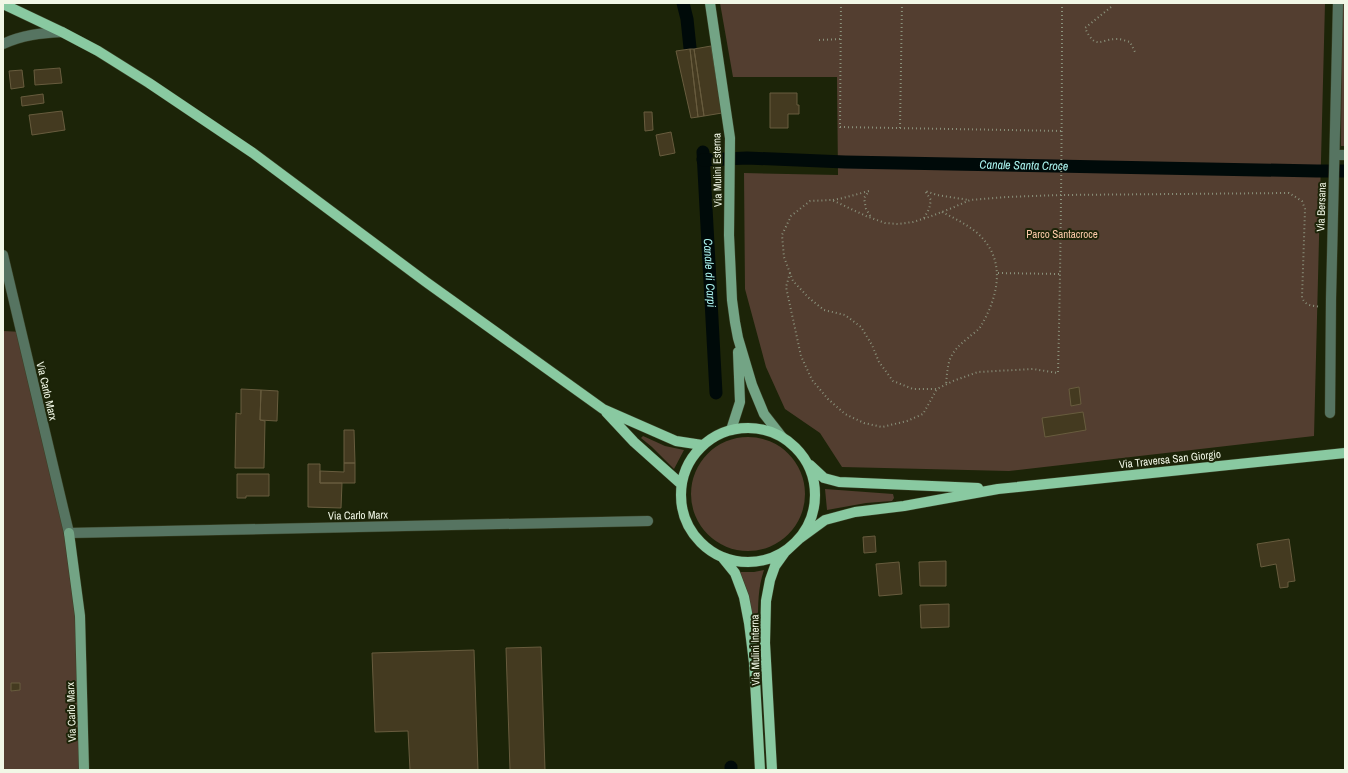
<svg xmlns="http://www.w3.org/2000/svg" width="1348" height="773" font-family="'Archivo Narrow',sans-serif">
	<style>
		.green { fill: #533e30 }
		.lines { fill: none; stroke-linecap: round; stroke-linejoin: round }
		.canal { stroke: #000a09; stroke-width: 13 }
		.building { fill: #443a20; stroke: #685c3e }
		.street-casing { stroke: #3a4227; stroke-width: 11 }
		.secondary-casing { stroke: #3a4227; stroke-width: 11 }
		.primary-casing { stroke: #3a4227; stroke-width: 11 }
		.path { stroke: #8a917b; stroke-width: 2; stroke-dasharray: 1 3; stroke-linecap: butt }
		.street { stroke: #567461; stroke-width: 10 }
		.secondary { stroke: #73a485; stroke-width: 10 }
		.primary { stroke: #89c9a1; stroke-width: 10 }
		.labels { text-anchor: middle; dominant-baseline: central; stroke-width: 4; stroke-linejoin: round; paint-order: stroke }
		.street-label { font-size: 11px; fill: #f1f7e6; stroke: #1c2408 }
		.park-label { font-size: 11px; fill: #fecbaa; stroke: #1c2408 }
		.water-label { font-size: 12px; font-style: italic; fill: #aaf3ee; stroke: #1c2408 }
	</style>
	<rect width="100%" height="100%" fill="#1c2408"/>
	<path class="green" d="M 720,3 L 1325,3 L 1314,436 L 1009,471 L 842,467 L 820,433 L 785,409 L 766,367 L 745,289 L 744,173 L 838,175 L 837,77 L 733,77 Z
		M 1342,3 L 1345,3 L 1345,146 L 1341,146 Z
		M 3,331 L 23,332 L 77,595 L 87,666 L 86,770 L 3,770 Z
		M 643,436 L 665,446 L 684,450 L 674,469 L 652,447 L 641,438 Z
		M691 494a57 57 0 1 1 114 0a57 57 0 1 1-114 0Z
		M 825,489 L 893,494 L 894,498 L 892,501 L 866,503 L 827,510 Z
		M 764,570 C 758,587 758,605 758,623 L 755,624 L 747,592 L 740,572 L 754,572 Z"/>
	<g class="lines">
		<g class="canal">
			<path d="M 683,3 L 687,19 L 690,48"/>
			<path id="s1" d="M 703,152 L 716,393"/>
			<path id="s2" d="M 703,160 L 747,158 L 845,162 L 1317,171 L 1345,171"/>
			<path d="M 731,767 L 731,770"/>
		</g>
	</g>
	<path class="building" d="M 711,46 L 722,113 L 704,116 L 694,49 Z
		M 690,49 L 694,49 L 704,116 L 698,117 Z
		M 690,49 L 698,117 L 691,118 L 676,51 Z
		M 60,68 L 62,83 L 35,85 L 34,70 Z
		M 22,70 L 24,87 L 11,89 L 9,71 Z
		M 770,93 L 797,93 L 797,105 L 799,105 L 799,114 L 788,114 L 788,128 L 770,128 Z
		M 43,94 L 44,103 L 22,106 L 21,97 Z
		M 62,111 L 65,130 L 32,135 L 29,115 Z
		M 644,112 L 652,112 L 653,130 L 645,131 Z
		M 671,132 L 675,153 L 660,156 L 656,135 Z
		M 1079,387 L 1081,404 L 1071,406 L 1069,389 Z
		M 241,389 L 261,390 L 260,420 L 265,421 L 264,468 L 235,468 L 236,413 L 241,414 Z
		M 261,390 L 278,391 L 277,421 L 260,420 Z
		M 1083,412 L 1086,430 L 1045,437 L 1042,418 Z
		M 344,430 L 354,430 L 355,463 L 344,463 Z
		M 344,463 L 355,463 L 355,483 L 320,483 L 320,471 L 344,472 Z
		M 308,464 L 320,464 L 320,483 L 342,483 L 341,508 L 308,507 Z
		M 237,474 L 269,474 L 269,496 L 246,496 L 246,498 L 237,498 Z
		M 875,536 L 876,552 L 864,553 L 863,537 Z
		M 1289,539 L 1295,581 L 1288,582 L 1288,587 L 1280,588 L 1276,564 L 1261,567 L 1257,544 Z
		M 946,561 L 946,586 L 920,586 L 919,562 Z
		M 899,562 L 902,594 L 879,596 L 876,564 Z
		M 949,604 L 949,627 L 921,628 L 920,605 Z
		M 541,647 L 545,770 L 510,770 L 506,648 Z
		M 474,650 L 478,770 L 410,770 L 408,731 L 375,732 L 372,653 Z
		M 11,683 L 20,683 L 20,690 L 11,691 Z"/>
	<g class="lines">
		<g class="street-casing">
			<path id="street" d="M 3,44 C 22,35 41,33 62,32
				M 1335,155 L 1345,155
				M 3,255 L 69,533 L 648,521
				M 1330,413 L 1331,299 L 1338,3"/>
		</g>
		<g class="secondary-casing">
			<path id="secondary" d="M 710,3 L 730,138 L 729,235 L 732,300 L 735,322 L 738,338 L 752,385 L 764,414 L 782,437
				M 731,430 L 740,402 L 738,352
				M 69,533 L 80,616 L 84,770"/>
		</g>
		<g class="primary-casing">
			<path id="primary" d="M 3,4 L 62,32 L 98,51 L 149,83 L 253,153 L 426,282 L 603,409 L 676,441 L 702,445
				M 606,412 L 634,442 L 681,484
				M681 495a67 67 0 1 1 134 0a67 67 0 1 1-134 0Z
				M 810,465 L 824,478 L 839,482 L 978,488
				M 722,557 L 735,573 L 744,597 L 749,623 L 754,663 L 760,770
				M 772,770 L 765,643 L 766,601 L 770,580 L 775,566 L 785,552 L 799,539 L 825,520 L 855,512 L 904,506 L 998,489 L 1345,453"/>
		</g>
		<path class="path" d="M 841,3 L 840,127 L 1063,131
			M 1062,3 C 1062,126 1061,249 1058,373 L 1033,369 L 978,372 L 953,381 L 937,389 L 913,389 L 893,381 L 879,362 L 872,345 L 861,327 L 845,315 L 824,310 L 809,298 L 793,281 L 784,257 L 782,235 L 791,216 L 810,201 L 832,200 L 866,216 L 885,223 L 898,224 L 913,222 L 929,217 L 952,208 L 970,200 L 1006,197 L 1061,195 L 1289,193 L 1302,201 L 1305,209 L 1302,298 C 1307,307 1312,305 1320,307
			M 1111,3 L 1111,7 L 1085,28 C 1096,51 1100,39 1117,39 C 1121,39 1126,41 1130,42 L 1135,52
			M 819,40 L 841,39
			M 900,128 L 902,3
			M 833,200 L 843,198 L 869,191 L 864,198 L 866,209 L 871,217
			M 942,212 C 954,218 966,224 976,232 C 1007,258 999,295 981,326 C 978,331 972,334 968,338 C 948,354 948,361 946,385
			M 924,218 L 929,209 L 931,200 L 925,191 L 937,195 L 969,200
			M 790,273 L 786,287 L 801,356 L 812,380 L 828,399 L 845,414 L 864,423 L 882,427 L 907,421 L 923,414 L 937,389
			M 998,273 L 1061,274"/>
		<use href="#street" class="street"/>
		<use href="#secondary" class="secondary"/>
		<use href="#primary" class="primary"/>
	</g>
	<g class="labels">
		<g class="street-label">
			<text transform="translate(717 170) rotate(-91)">Via Mulini Esterna</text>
			<text transform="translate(1321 207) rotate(-88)">Via Bersana</text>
			<text transform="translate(47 391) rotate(77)">Via Carlo Marx</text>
			<text transform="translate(1170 459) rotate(-6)">Via Traversa San Giorgio</text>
			<text transform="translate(358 515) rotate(-1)">Via Carlo Marx</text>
			<text transform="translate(755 650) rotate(-91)">Via Mulini Interna</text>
			<text transform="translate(71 712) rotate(-92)">Via Carlo Marx</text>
		</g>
		<g class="park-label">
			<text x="1062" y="234">Parco Santacroce</text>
		</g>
		<g class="water-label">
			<text stroke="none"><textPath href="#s2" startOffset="321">Canale Santa Croce</textPath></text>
			<text stroke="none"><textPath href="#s1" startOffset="121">Canale di Carpi</textPath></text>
		</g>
	</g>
	<rect width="1348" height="773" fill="none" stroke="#f1f7e6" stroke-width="8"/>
</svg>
